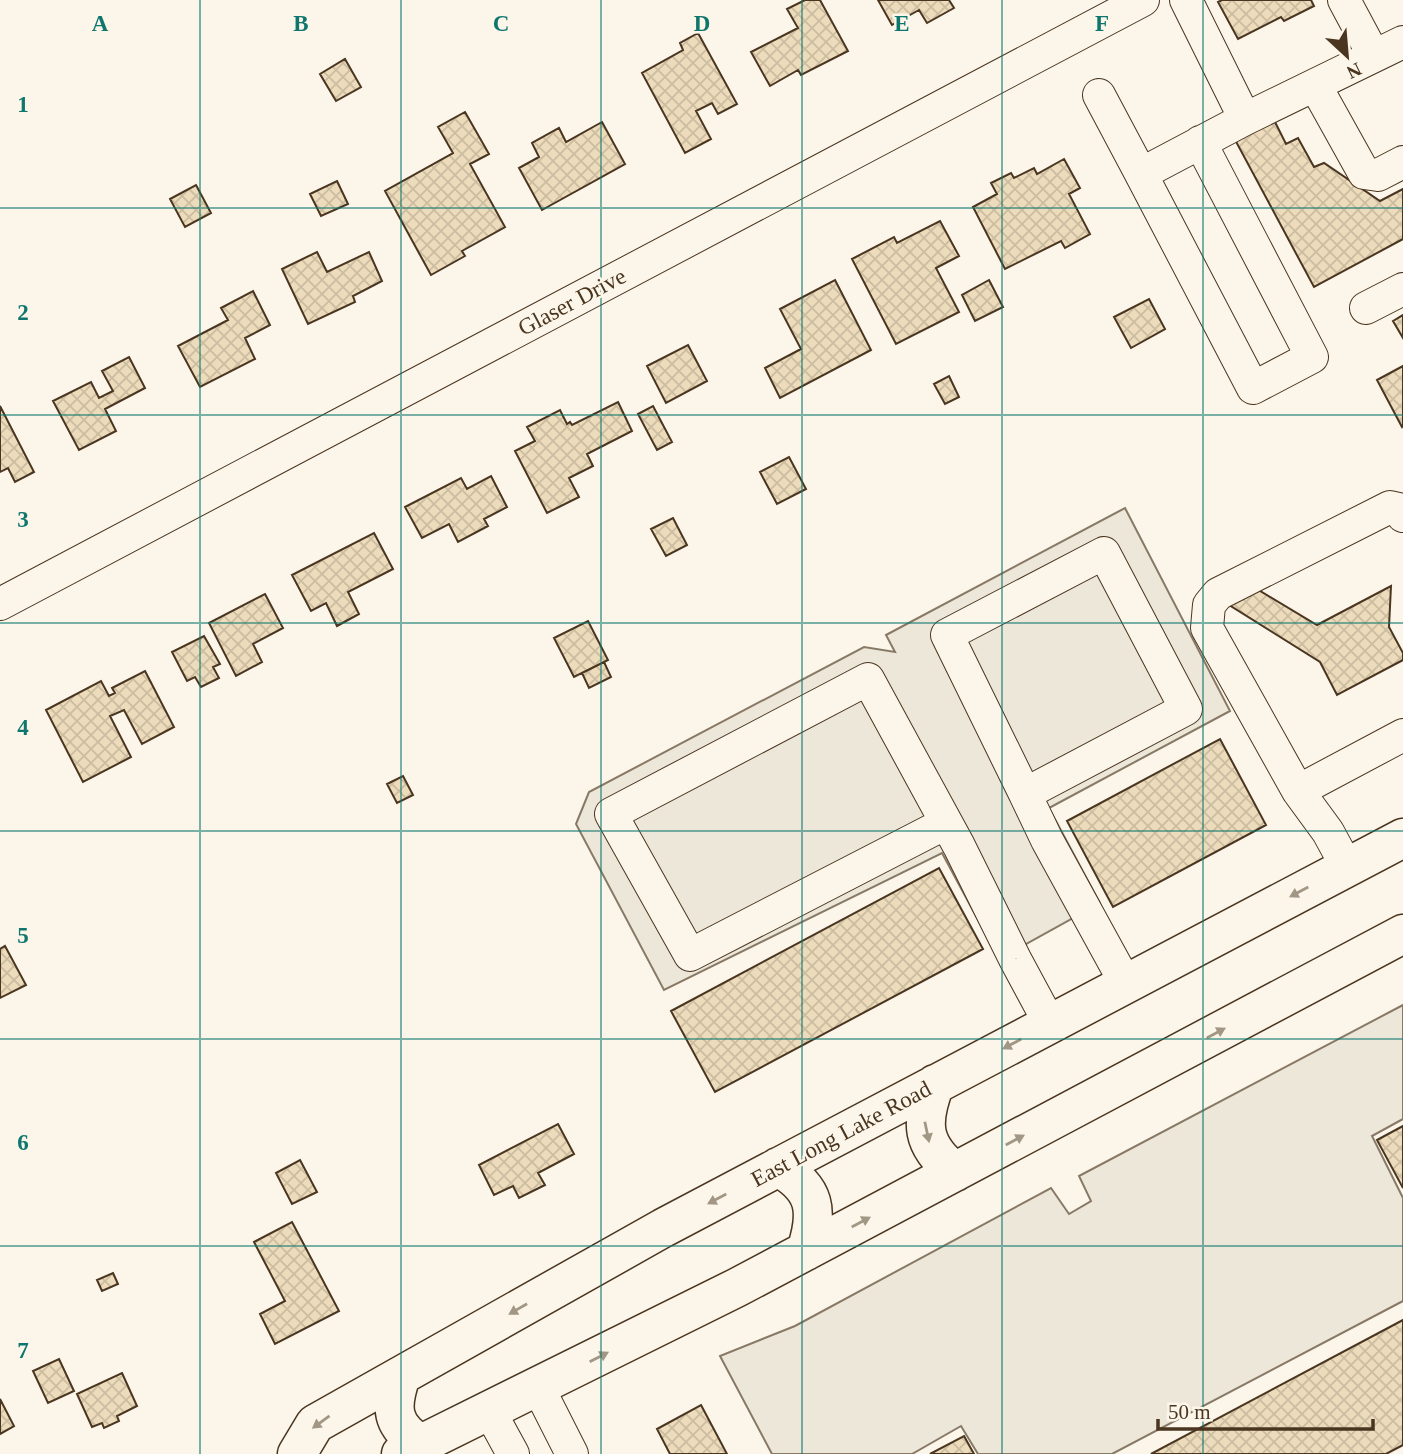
<svg xmlns="http://www.w3.org/2000/svg" width="1403" height="1454" font-family="Georgia,serif">
	<style>
		.parking { fill: #ede7d9; stroke: #887966; stroke-width: 2 }
		.building { fill: url(#building-cross-hatch); stroke: #4a3520; stroke-width: 2 }
		.lines { fill: none; stroke-linecap: round; stroke-linejoin: round }
		.minor-casing { stroke: #4a3520; stroke-width: 34 }
		.major-casing { stroke: #4a3520; stroke-width: 41 }
		.minor { stroke: #fbf6e9; stroke-width: 32 }
		.major { stroke: #fbf6e9; stroke-width: 38 }
		.oneway { fill: #a29684 }
		.grid { fill: none; stroke: #0f766e; stroke-width: 2; stroke-opacity: 0.55 }
		.labels { text-anchor: middle; dominant-baseline: central; stroke-width: 5; stroke-linejoin: round; paint-order: stroke }
		.street-label { font-size: 23px; fill: #4a3520; stroke: #fbf6e9 }
		.grid-label { font-size: 23px; text-anchor: middle; font-weight: bold; fill: #0f766e; stroke: #fbf6e9; stroke-width: 5; stroke-linejoin: round; paint-order: stroke }
	</style>
	<defs>
		<pattern id="building-cross-hatch" width="8" height="8" patternUnits="userSpaceOnUse" patternTransform="scale(1.75)"><rect width="8" height="8" fill="#ecdcbc"/><path d="M0 0l8 8M0 8l8-8" fill="none" stroke="#ccbda1"/></pattern>
	</defs>
	<rect width="100%" height="100%" fill="#fbf6e9"/>
	<path class="parking" d="M 1125,508 L 1230,711 L 1049,808 L 1100,903 L 999,959 L 942,853 L 664,990 L 576,824 L 589,792 L 864,647 L 895,652 L 886,635 Z
		M 1403,1005 L 1403,1119 L 1372,1136 L 1403,1198 L 1403,1301 L 1112,1454 L 978,1454 L 961,1426 L 912,1454 L 772,1454 L 720,1356 L 795,1326 L 1051,1188 L 1069,1214 L 1091,1201 L 1079,1176 Z"/>
	<path class="building" d="M 805,0 L 820,0 L 848,51 L 801,75 L 798,70 L 770,86 L 751,52 L 798,28 L 787,9 Z
		M 878,0 L 949,0 L 954,8 L 927,23 L 919,10 L 892,25 Z
		M 1222,0 L 1311,0 L 1314,6 L 1284,21 L 1281,17 L 1238,39 L 1218,2 Z
		M 698,33 L 737,104 L 718,114 L 712,103 L 696,111 L 711,139 L 685,153 L 642,73 L 683,50 L 680,43 Z
		M 345,59 L 361,87 L 336,101 L 320,74 Z
		M 465,112 L 489,154 L 470,164 L 505,227 L 462,251 L 465,256 L 431,275 L 385,191 L 453,153 L 438,127 Z
		M 1272,116 L 1286,144 L 1298,138 L 1314,167 L 1324,163 L 1380,201 L 1403,189 L 1403,239 L 1314,287 L 1233,136 Z
		M 602,122 L 625,164 L 542,210 L 519,168 L 539,157 L 532,143 L 559,128 L 566,142 Z
		M 1064,159 L 1080,188 L 1069,194 L 1090,234 L 1065,248 L 1061,241 L 1005,269 L 973,207 L 997,194 L 991,183 L 1011,173 L 1014,178 L 1034,168 L 1037,174 Z
		M 337,181 L 348,204 L 321,216 L 310,194 Z
		M 196,185 L 211,213 L 185,227 L 170,199 Z
		M 940,221 L 959,256 L 936,268 L 959,312 L 896,344 L 852,259 L 894,237 L 897,243 Z
		M 317,252 L 327,272 L 369,252 L 382,281 L 353,296 L 355,302 L 308,324 L 282,269 Z
		M 835,280 L 871,350 L 780,398 L 765,368 L 801,349 L 780,309 Z
		M 989,280 L 1003,307 L 975,321 L 962,295 Z
		M 253,291 L 270,325 L 245,338 L 255,359 L 200,387 L 178,346 L 228,320 L 221,308 Z
		M 1149,299 L 1165,329 L 1131,348 L 1114,317 Z
		M 1403,315 L 1403,338 L 1393,321 Z
		M 688,345 L 707,381 L 666,403 L 647,366 Z
		M 129,357 L 145,388 L 105,409 L 116,431 L 79,450 L 53,401 L 91,382 L 99,398 L 113,391 L 102,371 Z
		M 1403,366 L 1403,426 L 1402,427 L 1377,380 Z
		M 949,376 L 959,397 L 945,404 L 934,384 Z
		M 618,402 L 632,431 L 587,454 L 593,466 L 569,478 L 579,497 L 547,513 L 515,451 L 535,441 L 527,427 L 560,410 L 567,424 L 570,422 L 572,425 Z
		M 0,406 L 34,472 L 15,482 L 8,468 L 0,472 Z
		M 653,406 L 672,442 L 657,450 L 638,414 Z
		M 789,457 L 806,489 L 777,504 L 760,472 Z
		M 491,476 L 507,507 L 484,519 L 488,526 L 458,542 L 449,524 L 422,538 L 405,507 L 461,478 L 467,489 Z
		M 673,518 L 687,545 L 666,556 L 651,529 Z
		M 374,533 L 393,569 L 348,592 L 359,614 L 337,626 L 326,603 L 311,611 L 292,575 Z
		M 1391,586 L 1389,627 L 1403,653 L 1403,660 L 1337,695 L 1320,662 L 1226,603 L 1255,588 L 1317,625 Z
		M 265,594 L 283,628 L 253,644 L 262,662 L 236,676 L 209,623 Z
		M 588,621 L 608,660 L 574,677 L 554,638 Z
		M 204,636 L 220,664 L 213,667 L 219,678 L 201,687 L 195,677 L 187,681 L 172,652 Z
		M 604,662 L 611,677 L 589,688 L 582,673 Z
		M 145,671 L 174,727 L 142,744 L 124,710 L 110,716 L 131,757 L 83,782 L 46,710 L 101,681 L 109,696 L 115,693 L 112,688 Z
		M 1220,739 L 1266,825 L 1113,907 L 1067,821 Z
		M 403,776 L 413,795 L 397,803 L 387,784 Z
		M 939,868 L 983,949 L 715,1092 L 671,1011 Z
		M 5,946 L 26,985 L 0,998 L 0,949 Z
		M 558,1124 L 574,1154 L 538,1173 L 545,1185 L 519,1198 L 513,1186 L 494,1195 L 479,1165 Z
		M 1403,1126 L 1403,1188 L 1377,1140 Z
		M 300,1160 L 317,1192 L 292,1204 L 276,1173 Z
		M 292,1222 L 339,1311 L 275,1344 L 260,1314 L 285,1301 L 254,1242 Z
		M 113,1273 L 118,1284 L 102,1291 L 97,1280 Z
		M 1403,1320 L 1403,1445 L 1386,1454 L 1151,1454 Z
		M 59,1359 L 74,1391 L 48,1403 L 33,1371 Z
		M 122,1373 L 137,1406 L 117,1416 L 119,1421 L 104,1428 L 102,1423 L 92,1427 L 77,1394 Z
		M 0,1399 L 14,1426 L 0,1434 Z
		M 701,1405 L 727,1454 L 670,1454 L 657,1429 Z
		M 964,1436 L 974,1454 L 930,1454 Z"/>
	<g class="lines">
		<g class="minor-casing">
			<path id="minor" d="M 1186,0 L 1245,119 L 1403,42
				M 1344,0 L 1374,56
				M 1315,85 L 1364,173 L 1378,175 L 1403,162
				M 1099,95 L 1141,174
				M 1200,142 L 1312,357 L 1253,388 L 1141,174 L 1245,119
				M 1366,308 L 1403,289
				M 0,604 L 1143,0
				M 1298,791 L 1403,735
				M 1025,794 L 947,635 L 1104,553 L 1186,709 L 1025,794 L 1047,840 L 1126,984
				M 946,823 L 690,955 L 611,814 L 868,679 L 959,846 L 1015,959 L 1050,1024
				M 1347,867 L 1328,832 L 1298,791 L 1207,628 L 1209,605 L 1218,594 L 1390,507 L 1399,509 L 1403,516
				M 538,1387 L 572,1454
				M 489,1410 L 513,1454"/>
		</g>
		<g class="major-casing">
			<path id="major" d="M 935,1084 C 920,1123 921,1145 955,1172
				M 778,1167 C 816,1188 819,1211 806,1251
				M 401,1376 C 390,1408 391,1425 420,1444
				M 297,1454 L 315,1424 L 663,1228 L 1403,838
				M 401,1454 L 736,1288 L 1403,934"/>
		</g>
		<use href="#minor" class="minor"/>
		<use href="#major" class="major"/>
	</g>
	<defs><path id="oneway-solid" d="M-6-.8H1V-3.2L6.5 0L1 3.2V.8H-6Z" transform="scale(1.75)"/></defs>
	<g class="oneway">
		<use href="#oneway-solid" transform="translate(1299 892) rotate(152)"/>
		<use href="#oneway-solid" transform="translate(1216 1033) rotate(-28)"/>
		<use href="#oneway-solid" transform="translate(1012 1044) rotate(152)"/>
		<use href="#oneway-solid" transform="translate(927 1132) rotate(78)"/>
		<use href="#oneway-solid" transform="translate(1015 1140) rotate(-28)"/>
		<use href="#oneway-solid" transform="translate(717 1199) rotate(152)"/>
		<use href="#oneway-solid" transform="translate(861 1222) rotate(-28)"/>
		<use href="#oneway-solid" transform="translate(518 1309) rotate(150)"/>
		<use href="#oneway-solid" transform="translate(599 1357) rotate(-27)"/>
		<use href="#oneway-solid" transform="translate(321 1422) rotate(144)"/>
	</g>
	<path class="grid" d="M 200,0 L 200,1454M 401,0 L 401,1454M 601,0 L 601,1454M 802,0 L 802,1454M 1002,0 L 1002,1454M 1203,0 L 1203,1454M 0,208 L 1403,208M 0,415 L 1403,415M 0,623 L 1403,623M 0,831 L 1403,831M 0,1039 L 1403,1039M 0,1246 L 1403,1246"/>
	<g class="labels">
		<g class="street-label">
			<text transform="translate(572 302) rotate(-28)">Glaser Drive</text>
			<text transform="translate(841 1134) rotate(-28)">East Long Lake Road</text>
		</g>
	</g>
	<g class="grid-label">
		<text x="100" y="31">A</text>
		<text x="301" y="31">B</text>
		<text x="501" y="31">C</text>
		<text x="702" y="31">D</text>
		<text x="902" y="31">E</text>
		<text x="1102" y="31">F</text>
		<text x="23" y="112">1</text>
		<text x="23" y="320">2</text>
		<text x="23" y="527">3</text>
		<text x="23" y="735">4</text>
		<text x="23" y="943">5</text>
		<text x="23" y="1150">6</text>
		<text x="23" y="1358">7</text>
	</g>
	<g transform="translate(1347 56) rotate(154)" stroke="#fbf6e9" stroke-width="5" paint-order="stroke">
	<path d="M0-5L12 26L0 18L-12 26Z" fill="#4a3520"/>
	<text y="-10" font-size="19" font-weight="bold" text-anchor="middle" fill="#4a3520">N</text>
	</g>
	<path d="M1158 1419v10h215v-10" fill="none" stroke="#4a3520" stroke-width="3.5"/>
	<text x="1168" y="1419" font-size="21" fill="#4a3520" stroke="#fbf6e9" stroke-width="5" paint-order="stroke">50 m</text>
</svg>
